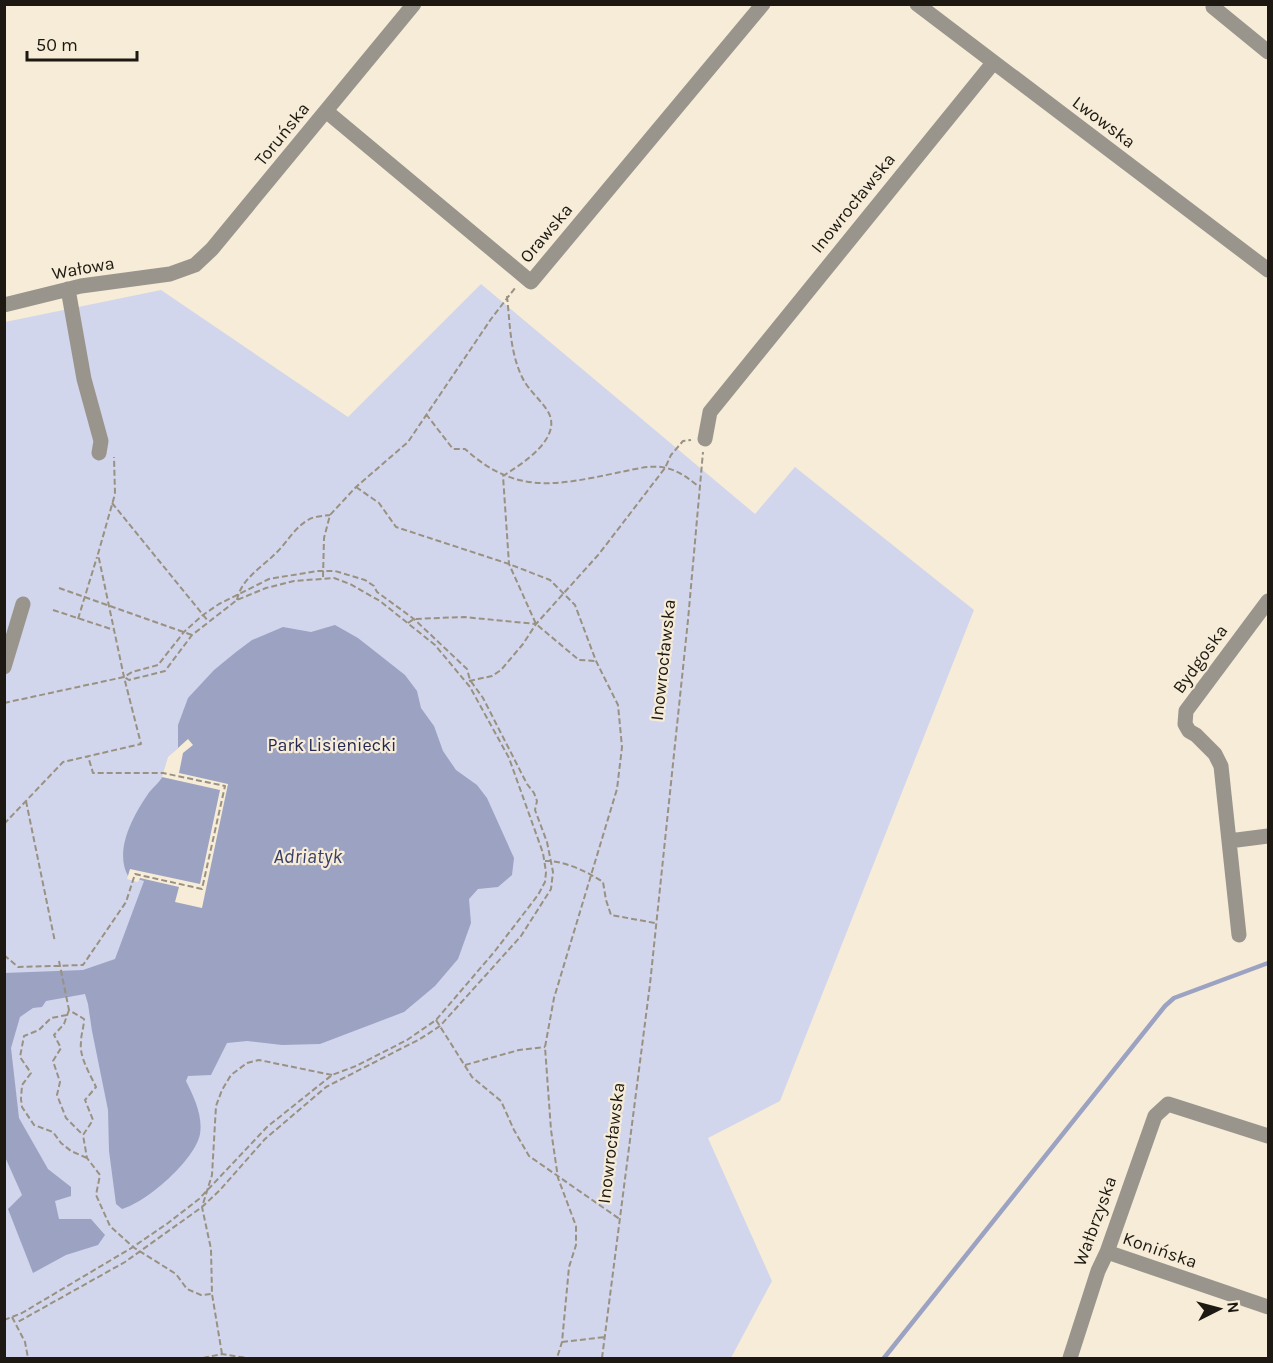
<svg xmlns="http://www.w3.org/2000/svg" width="1273" height="1363" font-family="Karla,sans-serif">
	<style>
		.green { fill: #d2d6ec }
		.water { fill: #9ca2c2 }
		.pier { fill: #f6ecd7 }
		.lines { fill: none; stroke-linecap: round; stroke-linejoin: round }
		.stream { stroke: #9ca2c2; stroke-width: 4.5 }
		.path { stroke: #999182; stroke-width: 2; stroke-dasharray: 6 3; stroke-linecap: butt }
		.minor { stroke: #99958d; stroke-width: 15 }
		.labels { text-anchor: middle; dominant-baseline: central; stroke-width: 4.5; stroke-linejoin: round; paint-order: stroke }
		.street-label { font-size: 18px; fill: #1d1912; stroke: #f6ecd7 }
		.park-label { font-size: 18px; fill: #252954; stroke: #f6ecd7 }
		.water-label { font-size: 20px; font-style: italic; fill: #383e6b; stroke: #f6ecd7 }
	</style>
	<rect width="100%" height="100%" fill="#f6ecd7"/>
	<path class="green" d="M 481,284 L 755,514 L 795,467 L 974,610 L 780,1101 L 708,1138 L 772,1281 L 731,1358 L 5,1358 L 5,322 L 161,290 L 348,417 Z"/>
	<path class="water" d="M 335,625 L 358,638 L 405,675 L 417,691 L 421,708 L 434,726 L 443,751 L 456,770 L 477,785 L 487,798 L 514,858 L 512,875 L 498,887 L 478,889 L 469,899 L 471,923 L 458,959 L 435,986 L 404,1012 L 320,1044 L 282,1045 L 247,1041 L 227,1043 L 211,1075 L 188,1076 L 186,1081 C 194,1097 203,1116 200,1134 C 195,1160 147,1202 122,1209 L 116,1204 L 109,1151 L 108,1110 L 92,1031 L 88,1004 L 85,994 L 46,1001 L 42,1007 L 33,1008 L 20,1017 L 11,1048 L 19,1118 L 48,1169 L 71,1187 L 71,1196 L 55,1201 L 59,1219 L 91,1219 L 105,1235 L 98,1245 L 66,1255 L 33,1273 L 8,1209 L 22,1195 L 5,1157 L 4,973 L 83,970 L 115,959 L 144,881 L 128,876 C 114,850 133,816 148,794 C 152,788 159,783 163,776 C 169,762 165,760 178,748 L 178,725 L 188,698 L 214,670 L 236,652 L 252,640 L 283,627 L 311,632 Z"/>
	<path class="pier" d="M 188,739 L 193,745 L 183,753 L 179,773 L 228,784 L 202,908 L 175,902 L 179,887 L 140,878 L 138,882 L 127,879 L 130,869 L 200,884 L 220,790 L 162,777 L 168,757 Z"/>
	<g class="lines">
		<path class="stream" d="M 884,1358 L 1165,1006 L 1174,998 L 1268,963"/>
		<path class="path" d="M 507,296 C 510,324 510,352 522,377 C 528,390 540,399 547,410 C 565,437 522,464 503,476 L 509,564 L 536,624 L 579,660 L 596,661
			M 426,414 L 453,449 L 465,449 C 515,494 554,486 616,473 C 632,470 651,464 666,468 C 679,471 688,478 698,486
			M 356,487 L 379,503 L 396,527 L 509,564 L 550,580 L 575,605 L 596,661 L 618,705 L 622,747 L 617,789 L 554,998 L 545,1047 L 551,1130 L 558,1178 L 576,1226 L 576,1245 L 569,1267 L 562,1342 L 557,1358
			M 112,503 L 208,621
			M 323,577 L 324,538 L 330,515 L 356,487 L 408,442 L 491,319 L 515,288
			M 59,588 L 192,635
			M 237,600 C 241,579 261,568 275,554 C 287,543 294,528 308,520 C 314,516 323,516 330,515
			M 53,610 L 114,630
			M 78,619 L 97,557
			M 408,623 L 414,619 L 464,617 L 536,624
			M 469,681 L 492,676 L 501,670 L 523,644 L 536,624 L 599,554 L 665,468 L 671,455 L 683,441 L 691,440
			M 4,703 L 124,677 L 132,672 L 158,665 L 184,632 L 203,615 L 219,604 L 269,579 L 317,571 L 335,571 L 365,580 L 374,586 L 377,592 L 414,619 L 467,669 L 470,680 L 483,698 L 527,784 L 534,793 L 537,801 L 535,810 L 547,842 L 553,872 L 551,889 L 521,936 L 440,1026 L 420,1039 L 326,1087 L 265,1139 L 220,1190 L 202,1207 L 125,1262 L 16,1323
			M 26,801 L 55,942
			M 4,824 L 63,762 L 141,744 L 124,677 L 98,554 L 115,494 L 114,457
			M 545,861 C 563,860 588,872 603,882 L 606,900 L 611,915 L 655,923
			M 4,955 L 18,967 L 83,965 L 126,902 L 135,874 L 202,889 L 225,786 L 163,773 L 93,773 L 88,756
			M 59,961 L 69,1010 L 84,1019 C 84,1027 81,1034 81,1042 C 79,1057 90,1074 96,1087 L 85,1100 L 93,1120 L 83,1135 L 87,1158 L 100,1175 L 96,1195 L 110,1226 L 133,1247 L 176,1274 L 187,1289 L 201,1295 L 212,1294
			M 69,1010 L 64,1024 L 54,1035 L 61,1048 L 53,1061 L 60,1082 L 57,1095 L 66,1118 L 82,1134
			M 67,1015 L 51,1018 L 39,1030 L 24,1036 L 20,1057 L 31,1073 L 22,1085 L 21,1099 L 22,1107 L 34,1125 L 53,1132 L 61,1143 L 71,1151 L 87,1158
			M 436,1020 L 472,1077 L 501,1101 L 514,1130 L 529,1156 L 621,1220
			M 465,1065 L 519,1050 L 545,1047
			M 12,1317 L 25,1342 L 28,1358
			M 4,1320 L 22,1313 L 133,1247 L 168,1223 L 199,1199 L 267,1127 L 332,1075 L 356,1066 L 407,1040 L 436,1020 L 495,951 L 538,895 L 545,882 L 546,872 L 543,853 L 509,758 L 470,687 L 435,645 L 380,601 L 350,584 L 334,578 L 294,581 L 266,588 L 237,600 L 192,635 L 165,671 L 129,680 L 124,677
			M 562,1342 L 605,1337
			M 222,1354 L 212,1294 L 211,1249 L 202,1207 L 212,1175 L 216,1106 L 222,1090 L 231,1075 L 247,1063 L 259,1060 L 332,1075
			M 203,1358 L 222,1354 L 247,1358
			M 602,1358 L 650,984 L 688,620 L 703,452"/>
		<path class="minor" d="M 917,4 L 1268,270
			M 1213,7 L 1268,52
			M 326,111 L 531,282 L 763,4
			M 68,289 L 84,379 L 101,441 L 99,453
			M 4,305 L 81,286 L 170,274 L 195,265 L 212,249 L 414,4
			M 705,439 L 710,412 L 993,63
			M 4,667 L 23,604
			M 1229,841 L 1268,836
			M 1239,935 L 1221,766 L 1215,754 L 1196,735 L 1189,731 L 1185,724 L 1186,711 L 1268,601
			M 1107,1252 L 1268,1307
			M 1070,1358 L 1098,1271 L 1107,1252 L 1155,1116 L 1168,1104 L 1268,1136"/>
	</g>
	<g class="labels">
		<g class="street-label">
			<text transform="translate(1104 122) rotate(37)">Lwowska</text>
			<text transform="translate(282 134) rotate(-51)">Toruńska</text>
			<text transform="translate(853 203) rotate(-51)">Inowrocławska</text>
			<text transform="translate(546 233) rotate(-50)">Orawska</text>
			<text transform="translate(83 268) rotate(-10)">Wałowa</text>
			<text transform="translate(1200 659) rotate(-54)">Bydgoska</text>
			<text transform="translate(663 660) rotate(-84)">Inowrocławska</text>
			<text transform="translate(611 1143) rotate(-83)">Inowrocławska</text>
			<text transform="translate(1095 1221) rotate(-70)">Wałbrzyska</text>
			<text transform="translate(1160 1250) rotate(19)">Konińska</text>
		</g>
		<g class="park-label">
			<text x="332" y="745">Park Lisieniecki</text>
		</g>
		<g class="water-label">
			<text x="308" y="856">Adriatyk</text>
		</g>
	</g>
	<rect width="1273" height="1363" fill="none" stroke="#1d1912" stroke-width="12"/>
	<g transform="translate(1219 1309) rotate(84)" stroke="#f6ecd7" stroke-width="4.5" paint-order="stroke">
	<path d="M0-4.5L10 22L0 15L-10 22Z" fill="#1d1912"/>
	<text y="-9" font-size="16" font-weight="bold" text-anchor="middle" fill="#1d1912">N</text>
	</g>
	<path d="M27 51v9h110v-9" fill="none" stroke="#1d1912" stroke-width="3"/>
	<text x="36" y="51" font-size="18" fill="#1d1912" stroke="#f6ecd7" stroke-width="4.5" paint-order="stroke">50 m</text>
</svg>
